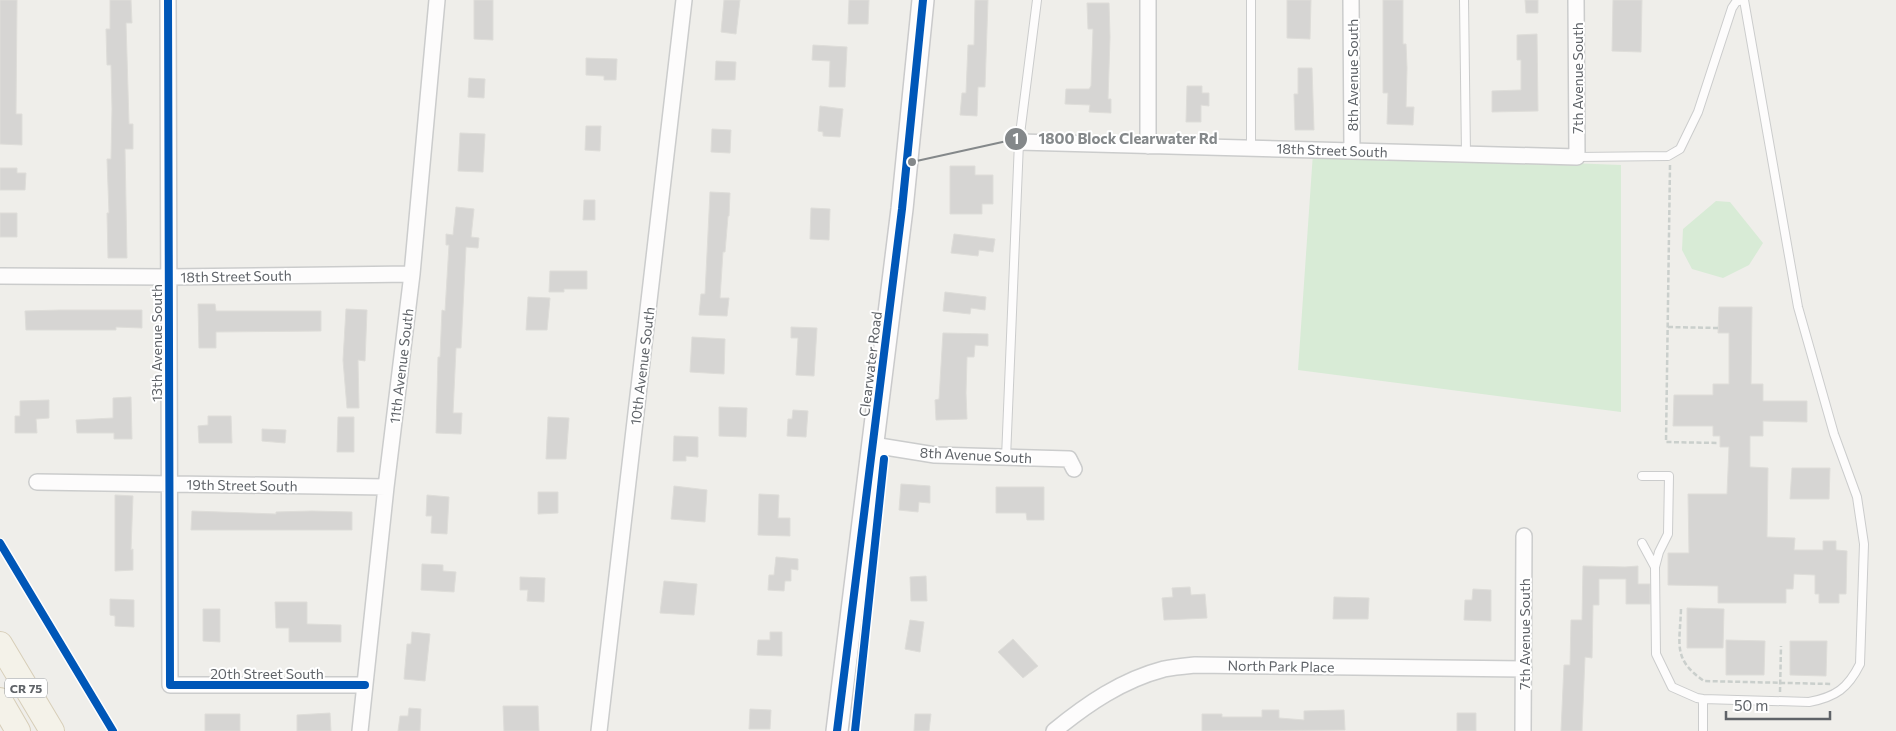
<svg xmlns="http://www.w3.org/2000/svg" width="1896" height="731" font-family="Commissioner,sans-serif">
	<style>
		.green { fill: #d8ebd6 }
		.building { fill: #d6d5d3; stroke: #deddd9 }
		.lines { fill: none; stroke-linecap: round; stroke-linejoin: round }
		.lane-casing { stroke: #cbcccc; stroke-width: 10 }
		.street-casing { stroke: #cbcccc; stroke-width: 18 }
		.secondary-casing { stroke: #cacacb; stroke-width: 24 }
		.primary-casing { stroke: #d7ceb8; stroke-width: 26 }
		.path { stroke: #cacfcc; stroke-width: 2.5; stroke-dasharray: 5 2.5; stroke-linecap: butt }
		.lane { stroke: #fdfcfc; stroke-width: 8 }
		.street { stroke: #fdfcfc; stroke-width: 15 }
		.secondary { stroke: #fdfcfc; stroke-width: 21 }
		.primary { stroke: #f4f2e9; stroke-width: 24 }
		.cycleway-casing { stroke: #fff; stroke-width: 11 }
		.cycleway { stroke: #0057b8; stroke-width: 8 }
		.labels { text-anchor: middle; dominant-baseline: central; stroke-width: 4; stroke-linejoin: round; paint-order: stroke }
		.shield { fill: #fff; stroke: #8f9295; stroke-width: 1 }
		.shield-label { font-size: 12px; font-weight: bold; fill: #5f6368 }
		.street-label { font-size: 14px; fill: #5f6368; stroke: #fff }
		.leader { fill: none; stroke: #84888a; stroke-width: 2 }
		.callout-dot { fill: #84888a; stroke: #fff; stroke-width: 2 }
		.mark-label { font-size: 15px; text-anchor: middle; font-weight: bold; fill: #fff }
		.callout-label { font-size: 15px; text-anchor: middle; font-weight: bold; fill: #84888a; stroke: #fff; stroke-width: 4; stroke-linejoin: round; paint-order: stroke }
	</style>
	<rect width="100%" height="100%" fill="#efeeea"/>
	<path class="green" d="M 1313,153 L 1621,165 L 1621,412 L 1298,370 Z
		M 1716,201 L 1730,202 L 1763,243 L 1749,265 L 1723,278 L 1692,269 L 1682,250 L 1683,229 Z"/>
	<path class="building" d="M 0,0 L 17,0 L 16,114 L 22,114 L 22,145 L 0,144 Z
		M 110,0 L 131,0 L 132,23 L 126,23 L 129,124 L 133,124 L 133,149 L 125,149 L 127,258 L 108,258 L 107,213 L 109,213 L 107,159 L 111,159 L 112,109 L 111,65 L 107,65 L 106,29 L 110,29 Z
		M 474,0 L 493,0 L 493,40 L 474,39 Z
		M 724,0 L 740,0 L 736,34 L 721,32 Z
		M 849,0 L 869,0 L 868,24 L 848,24 Z
		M 975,0 L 988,0 L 985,87 L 978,87 L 977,116 L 960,115 L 962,93 L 966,93 L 968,45 L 974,45 Z
		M 1287,0 L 1311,0 L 1310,39 L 1287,38 Z
		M 1383,0 L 1403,0 L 1403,44 L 1406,44 L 1407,68 L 1406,107 L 1414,107 L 1413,125 L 1387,124 L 1388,93 L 1383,93 Z
		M 1525,0 L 1538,0 L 1538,13 L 1526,13 Z
		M 1613,0 L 1642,0 L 1641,52 L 1612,51 Z
		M 1087,3 L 1109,3 L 1110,37 L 1108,99 L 1111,99 L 1111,113 L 1089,112 L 1090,105 L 1065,104 L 1066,89 L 1089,89 L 1091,86 L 1093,29 L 1088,29 Z
		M 1537,34 L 1538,111 L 1492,112 L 1492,91 L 1521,90 L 1521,60 L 1517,60 L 1517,35 Z
		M 813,45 L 847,47 L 845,87 L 829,87 L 830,61 L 812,60 Z
		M 586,58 L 617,59 L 616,80 L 604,80 L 604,76 L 586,75 Z
		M 716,61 L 736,62 L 735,80 L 715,80 Z
		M 1298,68 L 1312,68 L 1314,130 L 1295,130 L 1294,94 L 1298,94 Z
		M 469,78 L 485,79 L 484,98 L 468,97 Z
		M 1187,86 L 1202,86 L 1202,93 L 1209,93 L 1209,106 L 1201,105 L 1201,122 L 1186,122 Z
		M 820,106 L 843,109 L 840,137 L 823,136 L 823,132 L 818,131 Z
		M 586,126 L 601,126 L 600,151 L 585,150 Z
		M 712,129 L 731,130 L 730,153 L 711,152 Z
		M 460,133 L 485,134 L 483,172 L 458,171 Z
		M 950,166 L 975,166 L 975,175 L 993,175 L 993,204 L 982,204 L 982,214 L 950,214 Z
		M 0,168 L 17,168 L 17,173 L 26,173 L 25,190 L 0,190 Z
		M 710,192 L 730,193 L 729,216 L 728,216 L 725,252 L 723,252 L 720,298 L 729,298 L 727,316 L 699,315 L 701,294 L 705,294 Z
		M 584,200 L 595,200 L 595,220 L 583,220 Z
		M 456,207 L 474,209 L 471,237 L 479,238 L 478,248 L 466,247 L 461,348 L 456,348 L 453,413 L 462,413 L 461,434 L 436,433 L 438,357 L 440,357 L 442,310 L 445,311 L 449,245 L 446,245 L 446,234 L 453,235 Z
		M 811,208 L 830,209 L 829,240 L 810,239 Z
		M 0,213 L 17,213 L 17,237 L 0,237 Z
		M 954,234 L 995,239 L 993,252 L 979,250 L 978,256 L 951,253 Z
		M 550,271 L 587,271 L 587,289 L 564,289 L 564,292 L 549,292 Z
		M 945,292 L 986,297 L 985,310 L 971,308 L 970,314 L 943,311 Z
		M 528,297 L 550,298 L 547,330 L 526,330 Z
		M 198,304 L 215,304 L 216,311 L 321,311 L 321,331 L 216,332 L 216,348 L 199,348 Z
		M 1719,307 L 1752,307 L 1751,384 L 1763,384 L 1763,401 L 1807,401 L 1807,422 L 1763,421 L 1763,436 L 1750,436 L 1750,467 L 1768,468 L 1767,537 L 1795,538 L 1794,550 L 1823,550 L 1823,541 L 1836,541 L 1836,550 L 1847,551 L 1846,594 L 1839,594 L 1839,603 L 1819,603 L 1819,594 L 1815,594 L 1815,575 L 1794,574 L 1793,589 L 1786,589 L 1786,603 L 1718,603 L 1718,586 L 1668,585 L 1668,553 L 1689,553 L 1688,494 L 1727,494 L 1729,447 L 1720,447 L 1720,436 L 1713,436 L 1713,426 L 1673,426 L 1674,395 L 1713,395 L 1713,384 L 1729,384 L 1729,333 L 1718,333 Z
		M 346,309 L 367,310 L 365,361 L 358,360 L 359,408 L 347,408 L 343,360 Z
		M 61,310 L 142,310 L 142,328 L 116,327 L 116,330 L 26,330 L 25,311 Z
		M 791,327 L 817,328 L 814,376 L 796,375 L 798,338 L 791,338 Z
		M 943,333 L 988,334 L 988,346 L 975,345 L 974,357 L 967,357 L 966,393 L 967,419 L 936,420 L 935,400 L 939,399 Z
		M 692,337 L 725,339 L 724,374 L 690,372 Z
		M 131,397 L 132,439 L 114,439 L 114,433 L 77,433 L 76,420 L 113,418 L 113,398 Z
		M 49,400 L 49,418 L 36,419 L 37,433 L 15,433 L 15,416 L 20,416 L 20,401 Z
		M 719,407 L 747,408 L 746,437 L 719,436 Z
		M 793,410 L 808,411 L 806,437 L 787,436 L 788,419 L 792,419 Z
		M 208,416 L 231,416 L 232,443 L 199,443 L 198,426 L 208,425 Z
		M 338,417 L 354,417 L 354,452 L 337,452 Z
		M 548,417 L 569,418 L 566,459 L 546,459 Z
		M 262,429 L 286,430 L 285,443 L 262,441 Z
		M 674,436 L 698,437 L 698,457 L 686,456 L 686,461 L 673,461 Z
		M 1792,468 L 1830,468 L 1829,499 L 1790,499 Z
		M 901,484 L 930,486 L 930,503 L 919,502 L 918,512 L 899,510 Z
		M 674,486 L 707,490 L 705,522 L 671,519 Z
		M 996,487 L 1044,487 L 1044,520 L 1027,520 L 1026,513 L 996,513 Z
		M 538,492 L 558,492 L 558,513 L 538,514 Z
		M 759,494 L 779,495 L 778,518 L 790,518 L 790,536 L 758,535 Z
		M 115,495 L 133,496 L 131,550 L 133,549 L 133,570 L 115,571 Z
		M 427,495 L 449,497 L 447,534 L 431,533 L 432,516 L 426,516 Z
		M 192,511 L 276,514 L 276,512 L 312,511 L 352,512 L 352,530 L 191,530 Z
		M 776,557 L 798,559 L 798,570 L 791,569 L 791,581 L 785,581 L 784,591 L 768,590 L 769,575 L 774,575 Z
		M 422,564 L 443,565 L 443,571 L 456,572 L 454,592 L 421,590 Z
		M 1583,566 L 1625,567 L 1638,566 L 1638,584 L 1650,584 L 1650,604 L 1626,604 L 1626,579 L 1599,579 L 1599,605 L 1593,605 L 1592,658 L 1585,657 L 1582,731 L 1561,731 L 1564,665 L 1570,665 L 1571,620 L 1582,620 Z
		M 926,576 L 927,601 L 911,601 L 910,577 Z
		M 520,577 L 545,578 L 544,602 L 527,601 L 528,590 L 520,590 Z
		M 664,581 L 697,584 L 694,615 L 660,613 Z
		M 1190,587 L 1191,595 L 1205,594 L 1207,618 L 1164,620 L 1162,598 L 1173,597 L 1172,588 Z
		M 1473,589 L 1491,590 L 1491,621 L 1464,620 L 1465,600 L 1472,600 Z
		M 1334,597 L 1369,598 L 1368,619 L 1333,619 Z
		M 110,599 L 134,600 L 134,627 L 115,626 L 115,616 L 110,615 Z
		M 275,602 L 307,602 L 307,624 L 341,625 L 341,642 L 289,642 L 289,628 L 276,628 Z
		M 1687,608 L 1724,609 L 1723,648 L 1687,648 Z
		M 203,609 L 220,609 L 220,642 L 203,641 Z
		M 910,620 L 924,622 L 920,652 L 905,649 Z
		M 412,632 L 430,634 L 425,681 L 404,679 L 407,644 L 411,644 Z
		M 770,632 L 782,632 L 782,656 L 757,655 L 758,640 L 770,640 Z
		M 1013,639 L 1038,666 L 1023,678 L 998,652 Z
		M 1726,640 L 1765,641 L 1764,675 L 1726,675 Z
		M 1790,641 L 1827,641 L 1826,676 L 1790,675 Z
		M 503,706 L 538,706 L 539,731 L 504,731 Z
		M 409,708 L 421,709 L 420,731 L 398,731 L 400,716 L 408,716 Z
		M 750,709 L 771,710 L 770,729 L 749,729 Z
		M 1262,710 L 1279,710 L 1279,718 L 1304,720 L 1304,711 L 1344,710 L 1345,730 L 1202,731 L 1202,714 L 1222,714 L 1222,717 L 1262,717 Z
		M 330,713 L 331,731 L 297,731 L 297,715 Z
		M 1457,713 L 1476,713 L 1476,731 L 1457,731 Z
		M 205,714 L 240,714 L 240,731 L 205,731 Z
		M 915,714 L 931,714 L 929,731 L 914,731 Z"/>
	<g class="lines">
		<g class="lane-casing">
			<path id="lane" d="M 1251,0 L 1251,148
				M 1464,0 L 1466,154
				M 1577,157 L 1668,156 L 1680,149 L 1698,112 L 1732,8 L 1736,2 L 1742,0
				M 1006,458 L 1019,142 L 1037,0
				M 1642,476 L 1669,476 L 1668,534 L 1659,552 L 1655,567
				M 1642,543 L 1655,567 L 1656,654 L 1672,687 L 1697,698 L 1703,699 L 1809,702 C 1836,697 1848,688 1860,664 L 1864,544 L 1857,497 L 1834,434 L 1798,307 L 1744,0
				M 1703,699 L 1703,731"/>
		</g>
		<g class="street-casing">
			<path id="street" d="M 168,0 L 170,685 L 365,685
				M 1351,0 L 1352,151
				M 1019,142 L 1577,157 L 1576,0
				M 1148,146 L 1148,0
				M 0,276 L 169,277 L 412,274
				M 873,445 L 935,455 L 1069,459 L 1074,469
				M 37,482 L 386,487
				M 360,731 L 386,487 L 412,274 L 437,0
				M 599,731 L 684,0
				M 1054,731 C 1087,704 1122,680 1164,669 C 1174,667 1185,666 1195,665 L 1524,669
				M 1523,731 L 1524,536"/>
		</g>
		<g class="secondary-casing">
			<path id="secondary" d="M 837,731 L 902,209 L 923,0"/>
		</g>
		<g class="primary-casing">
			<path id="primary" d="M 0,644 L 52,731
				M 0,700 L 18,731"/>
		</g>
		<path class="path" d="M 1670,165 L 1666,442 L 1718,443
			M 1668,327 L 1718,328
			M 1681,609 C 1680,644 1672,659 1704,681 L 1831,684
			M 1780,692 L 1781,646"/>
		<use href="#lane" class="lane"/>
		<use href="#street" class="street"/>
		<use href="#secondary" class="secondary"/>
		<use href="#primary" class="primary"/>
		<g class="cycleway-casing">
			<path id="cycleway" d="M 168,0 L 170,685 L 365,685
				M 0,543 L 113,731
				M 837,731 L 902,209 L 923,0
				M 855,731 L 884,459"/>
		</g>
		<use href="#cycleway" class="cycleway"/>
	</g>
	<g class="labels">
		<rect class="shield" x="5" y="678.5" width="42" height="19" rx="4"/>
		<g class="shield-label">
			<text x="26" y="688">CR 75</text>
		</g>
		<g class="street-label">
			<text transform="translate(1352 75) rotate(-90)">8th Avenue South</text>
			<text transform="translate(1577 78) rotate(-90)">7th Avenue South</text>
			<text transform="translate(1332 150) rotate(2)">18th Street South</text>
			<text transform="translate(236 276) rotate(-1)">18th Street South</text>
			<text transform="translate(156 343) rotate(-90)">13th Avenue South</text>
			<text transform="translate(870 364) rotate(-83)">Clearwater Road</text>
			<text transform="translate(401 366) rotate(-83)">11th Avenue South</text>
			<text transform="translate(642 366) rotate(-83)">10th Avenue South</text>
			<text transform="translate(976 455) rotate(3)">8th Avenue South</text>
			<text transform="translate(242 485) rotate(1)">19th Street South</text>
			<text transform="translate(1524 634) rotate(-90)">7th Avenue South</text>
			<text transform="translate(1281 666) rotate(1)">North Park Place</text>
			<text x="267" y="673">20th Street South</text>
		</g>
	</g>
	<path class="leader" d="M912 162L1016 139"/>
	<g class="callout-dot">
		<circle cx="912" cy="162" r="5"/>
		<circle cx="1016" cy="139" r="12"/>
	</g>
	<g class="mark-label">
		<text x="1016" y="144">1</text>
	</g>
	<g class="callout-label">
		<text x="1128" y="144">1800 Block Clearwater Rd</text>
	</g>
	<path d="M1726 711v8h104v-8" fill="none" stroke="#5f6368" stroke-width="2.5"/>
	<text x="1734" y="711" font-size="15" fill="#5f6368" stroke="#ffffff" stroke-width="4" paint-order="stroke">50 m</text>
</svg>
